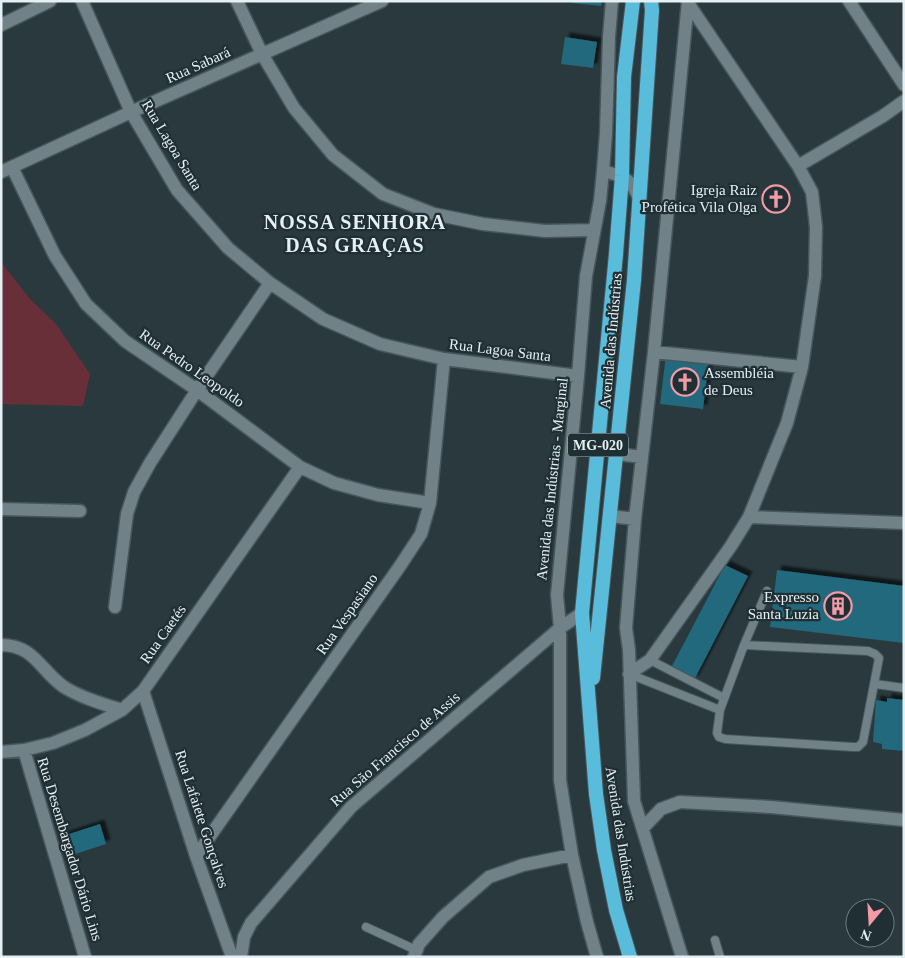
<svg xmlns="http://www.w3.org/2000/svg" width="905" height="958" font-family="'Times New Roman',serif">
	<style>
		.green { fill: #692f39 }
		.building { fill: #20697d; filter: url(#shadow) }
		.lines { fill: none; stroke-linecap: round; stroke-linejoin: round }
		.service-casing { stroke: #48565b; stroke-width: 10 }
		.minor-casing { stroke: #48565b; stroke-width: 15 }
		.trunk-casing { stroke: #48565b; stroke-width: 16 }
		.service { stroke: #708187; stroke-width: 8 }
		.minor { stroke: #708187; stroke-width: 12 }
		.trunk { stroke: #58bcda; stroke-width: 14 }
		.labels { text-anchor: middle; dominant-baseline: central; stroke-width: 4.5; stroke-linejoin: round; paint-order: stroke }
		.shield { fill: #1f2f34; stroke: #aab5ba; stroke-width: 1 }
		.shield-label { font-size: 14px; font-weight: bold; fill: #e6eff3 }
		.street-label { font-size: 15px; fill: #e6eff3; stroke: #1f2f34 }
		.poi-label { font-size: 15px; fill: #e6eff3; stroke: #1f2f34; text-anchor: end }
		.district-label { font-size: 20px; font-weight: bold; letter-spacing: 1px; fill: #e6eff3; stroke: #1f2f34 }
	</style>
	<defs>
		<filter id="shadow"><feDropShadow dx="4.5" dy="-4.5" stdDeviation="1" flood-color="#0009"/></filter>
	</defs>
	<rect width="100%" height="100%" fill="#29393e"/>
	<path class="green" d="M 1,262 L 30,299 L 56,324 L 90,374 L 83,406 L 1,404 Z"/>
	<path class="building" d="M 572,1 L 602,1 L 601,6 L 572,3 Z
		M 565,37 L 597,42 L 593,68 L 561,64 Z
		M 666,355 L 709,360 L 703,409 L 660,404 Z
		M 725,565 L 748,576 L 694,680 L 671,668 Z
		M 777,570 L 904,586 L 904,643 L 770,627 Z
		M 887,698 L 904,700 L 904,751 L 882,749 L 882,744 L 873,742 L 876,700 L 887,702 Z
		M 100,824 L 106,844 L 69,856 L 63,836 Z"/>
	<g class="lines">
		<g class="service-casing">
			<path id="service" d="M 744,645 L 868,651 L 875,654 L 879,658 L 863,742 L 858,747 L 853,747 L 725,739 L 719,737 L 717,733 L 720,710 Z
				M 744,645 L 767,591
				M 650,660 L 724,698
				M 629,674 L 720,710
				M 875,684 L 904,688
				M 366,927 L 416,950
				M 715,940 L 720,957"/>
		</g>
		<g class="minor-casing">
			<path id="minor" d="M 82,1 L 131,112 L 177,190 L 228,248 L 270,283 L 323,319 L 380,344 L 444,359 L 578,376
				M 237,1 L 262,54 L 294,108 L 333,155 L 383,194 L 434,214 L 483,224 L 545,231 L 594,230
				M 849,1 L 904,85
				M 1,25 L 50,1
				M 798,166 L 883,116 L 904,101
				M 12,167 L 55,256 L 86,304 L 125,341 L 197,390 L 300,467 L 334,483 L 378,495 L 430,503
				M 603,171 C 624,176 630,178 639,198
				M 1,172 L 131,112 L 382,1
				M 654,352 L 802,367
				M 617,454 L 642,457
				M 1,509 L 80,511
				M 610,516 L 635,519
				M 749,517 L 904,523
				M 115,607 L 127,514 L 134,492 L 150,463 L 197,390 L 270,283
				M 1,645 C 34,645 40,670 64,687 C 82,698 103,704 122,710
				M 629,674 L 650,660 L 731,546 L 749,517 L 787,423 L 802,367 L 815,276 L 816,227 L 812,192 L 798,166 L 688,3
				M 143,691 L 196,856 L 232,957
				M 24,750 L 85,957
				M 1,752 L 24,750 L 53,743 L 85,730 L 122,710 L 143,691 L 300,467
				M 643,828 L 661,809 L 680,802 L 771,807 L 904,820
				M 196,856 L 400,566 L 421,534 L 430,503 L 444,359
				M 241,957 L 244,937 L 251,923 L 351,807 L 560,628 L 582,613
				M 414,957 L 419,944 L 443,917 L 489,877 L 523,865 L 572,855
				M 597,957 L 587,922 L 572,855 L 560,780 L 560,628 L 557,595 L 578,376 L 586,276 L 600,201 L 603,171 L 606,133 L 609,37 L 612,1
				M 682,957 L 634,801 L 629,650 L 626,628 L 635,519 L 654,352 L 688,1"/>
		</g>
		<g class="trunk-casing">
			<path id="trunk" d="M 593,678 L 634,280 L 652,10 L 651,1
				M 630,957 L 616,910 L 604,850 L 596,794 L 582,613 L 616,254 L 622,176 L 624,77 L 633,1"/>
		</g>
		<use href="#service" class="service"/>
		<use href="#minor" class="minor"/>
		<use href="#trunk" class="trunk"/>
	</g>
	<defs>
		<g id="church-ring" transform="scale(1.4375)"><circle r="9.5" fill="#1f2f34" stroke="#f39aa7" stroke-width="1.5"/><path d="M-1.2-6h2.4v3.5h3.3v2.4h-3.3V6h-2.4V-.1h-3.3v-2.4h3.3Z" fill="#f39aa7"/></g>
		<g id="building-ring" transform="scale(1.4375)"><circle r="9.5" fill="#1f2f34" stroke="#f39aa7" stroke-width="1.5"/><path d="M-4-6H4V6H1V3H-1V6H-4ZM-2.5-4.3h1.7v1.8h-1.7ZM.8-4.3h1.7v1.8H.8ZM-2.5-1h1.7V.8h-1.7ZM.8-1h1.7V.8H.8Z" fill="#f39aa7"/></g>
	</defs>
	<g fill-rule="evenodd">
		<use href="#church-ring" x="776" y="199"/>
		<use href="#church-ring" x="685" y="382"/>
		<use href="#building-ring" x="838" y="606"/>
	</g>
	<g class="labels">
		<rect class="shield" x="568" y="433.5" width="60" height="23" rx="4"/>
		<g class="shield-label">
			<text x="598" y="445">MG-020</text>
		</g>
		<g class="street-label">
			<text transform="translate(198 65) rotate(-24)">Rua Sabará</text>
			<text transform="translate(172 145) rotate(59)">Rua Lagoa Santa</text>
			<text transform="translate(611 341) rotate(-85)">Avenida das Indústrias</text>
			<text transform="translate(500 350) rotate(7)">Rua Lagoa Santa</text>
			<text transform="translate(192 368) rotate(35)">Rua Pedro Leopoldo</text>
			<text transform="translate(552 479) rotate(-84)">Avenida das Indústrias - Marginal</text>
			<text transform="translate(347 614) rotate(-55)">Rua Vespasiano</text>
			<text transform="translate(163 634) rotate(-55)">Rua Caetés</text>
			<text transform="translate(395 749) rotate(-41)">Rua São Francisco de Assis</text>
			<text transform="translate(202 819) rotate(72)">Rua Lafaiete Gonçalves</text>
			<text transform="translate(621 834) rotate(81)">Avenida das Indústrias</text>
			<text transform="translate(70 849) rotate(73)">Rua Desembargador Dário Lins</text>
		</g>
		<g class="poi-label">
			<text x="757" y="190">Igreja Raiz<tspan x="757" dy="17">Profética Vila Olga</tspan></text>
			<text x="704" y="373" text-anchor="start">Assembléia<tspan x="704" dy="17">de Deus</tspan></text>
			<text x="819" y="597">Expresso<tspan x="819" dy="17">Santa Luzia</tspan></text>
		</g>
		<g class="district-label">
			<text x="355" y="222">NOSSA SENHORA<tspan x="355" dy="23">DAS GRAÇAS</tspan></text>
		</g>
	</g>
	<rect width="905" height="958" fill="none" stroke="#e6eff3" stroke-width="5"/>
	<g transform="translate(870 923) rotate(198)"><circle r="24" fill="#1f2f34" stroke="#6f7c80"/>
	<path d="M0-4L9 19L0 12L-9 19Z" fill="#f39aa7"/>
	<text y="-8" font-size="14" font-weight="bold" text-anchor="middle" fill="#e6eff3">N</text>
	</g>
</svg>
